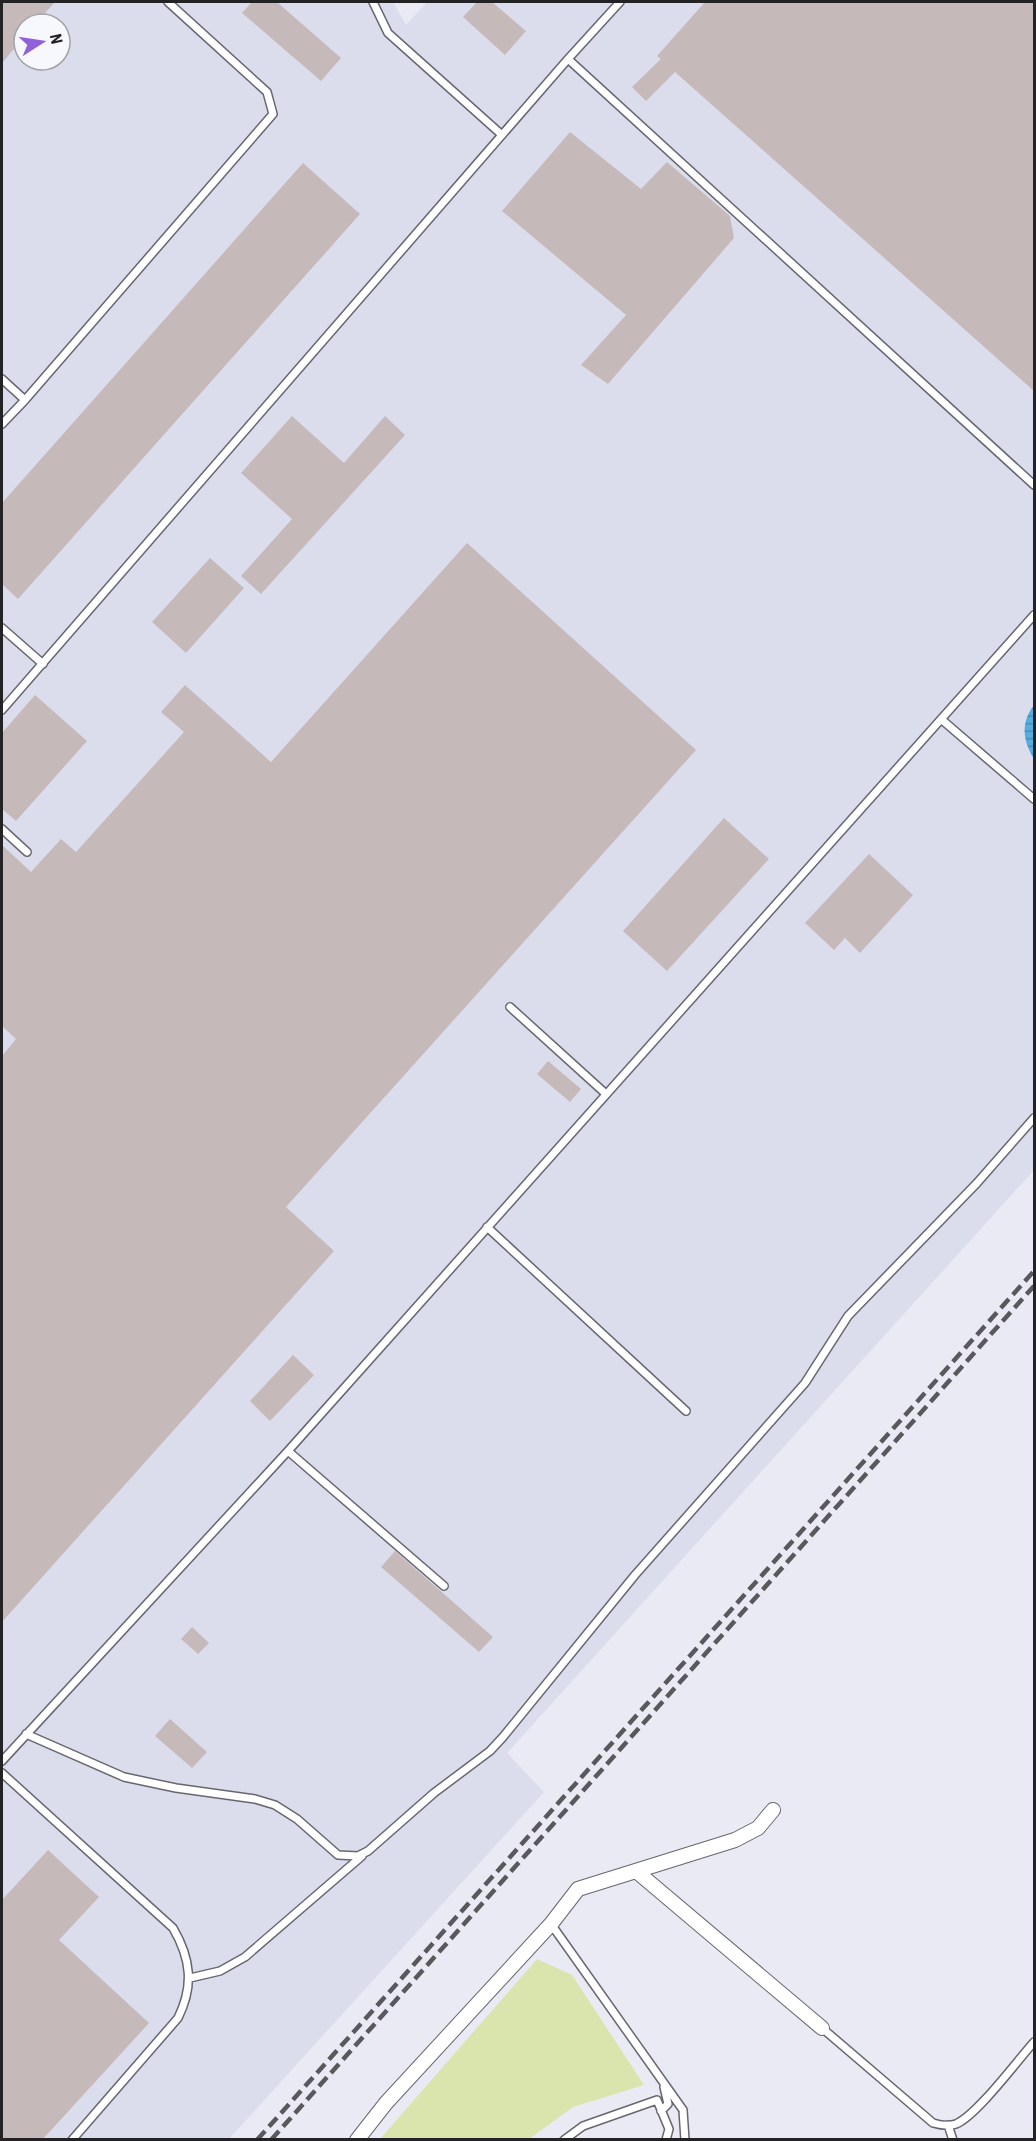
<svg xmlns="http://www.w3.org/2000/svg" width="1036" height="2141" font-family="'Roboto Condensed',sans-serif">
	<style>
		.built { fill: #dbdded; fill-rule: evenodd }
		.grass { fill: #dae5ae }
		.water { fill: url(#water-rules) }
		.building { fill: #c5bab9 }
		.lines { fill: none; stroke-linecap: round; stroke-linejoin: round }
		.lane-casing { stroke: #66676f; stroke-width: 10 }
		.street-casing { stroke: #66676f; stroke-width: 16 }
		.lane { stroke: #fff; stroke-width: 7 }
		.street { stroke: #fff; stroke-width: 14 }
		.rail { stroke: #58585d; stroke-width: 4.5; stroke-dasharray: 12 6; stroke-linecap: butt }
	</style>
	<defs>
		<pattern id="water-rules" width="6" height="5" patternUnits="userSpaceOnUse" patternTransform="scale(1.5)"><rect width="6" height="5" fill="#57ade0"/><path d="M0 2.5h6" fill="none" stroke="#488cb5"/></pattern>
	</defs>
	<rect width="100%" height="100%" fill="#e9eaf3"/>
	<path class="built" d="M 2,2 L 393,2 L 406,25 L 427,2 L 1034,2 L 1034,1170 L 507,1753 L 544,1792 L 229,2139 L 2,2140 ZM 24,24 L 60,24 L 60,60 L 24,60 Z"/>
	<path class="grass" d="M 537,1959 L 572,1975 L 644,2085 L 573,2107 L 529,2139 L 380,2139 Z"/>
	<path class="water" d="M 1034,705 L 1034,759 C 1023,741 1020,723 1034,705 Z"/>
	<path class="building" d="M 2,2 L 55,2 L 35,24 L 24,24 L 24,37 L 2,63 Z
		M 252,2 L 277,2 L 341,58 L 321,81 L 242,13 Z
		M 477,2 L 492,2 L 526,31 L 505,55 L 463,17 Z
		M 705,2 L 1035,2 L 1035,392 L 675,72 L 646,101 L 632,87 L 661,59 L 657,56 Z
		M 570,132 L 641,189 L 667,162 L 730,216 L 734,238 L 608,384 L 581,365 L 626,315 L 502,211 Z
		M 303,163 L 360,214 L 18,599 L 2,584 L 2,503 Z
		M 292,416 L 344,463 L 385,416 L 405,435 L 261,594 L 241,576 L 292,519 L 241,473 Z
		M 467,543 L 696,750 L 286,1207 L 334,1251 L 2,1622 L 2,1056 L 16,1039 L 2,1026 L 2,845 L 31,872 L 61,839 L 76,852 L 184,732 L 161,712 L 185,685 L 271,762 Z
		M 210,558 L 244,588 L 186,653 L 152,622 Z
		M 35,695 L 87,741 L 16,821 L 2,809 L 2,733 Z
		M 724,818 L 769,859 L 667,971 L 623,931 Z
		M 869,854 L 913,895 L 860,953 L 845,938 L 834,950 L 805,923 Z
		M 548,1061 L 581,1089 L 570,1102 L 537,1074 Z
		M 293,1355 L 314,1375 L 270,1421 L 250,1401 Z
		M 395,1551 L 493,1637 L 479,1652 L 381,1567 Z
		M 192,1627 L 209,1643 L 198,1654 L 181,1639 Z
		M 170,1719 L 207,1752 L 192,1768 L 155,1736 Z
		M 48,1850 L 99,1897 L 59,1940 L 149,2023 L 43,2139 L 2,2139 L 2,1900 Z"/>
	<g class="lines">
		<g class="lane-casing">
			<path id="lane" d="M 373,2 L 388,33 L 502,135
				M 568,59 L 620,2
				M 2,379 L 25,400 L 273,114 L 267,92 L 168,2
				M 2,424 L 25,400
				M 2,628 L 43,664
				M 2,710 L 568,59 L 1034,485
				M 941,719 L 1034,799
				M 2,829 L 27,852
				M 510,1007 L 606,1094
				M 487,1227 L 686,1411
				M 288,1451 L 444,1586
				M 26,1734 L 124,1777 L 176,1788 L 255,1799 L 275,1805 L 297,1819 L 338,1855 L 358,1856 L 368,1851 L 434,1793 L 490,1751 L 503,1737 L 635,1575 L 805,1383 L 848,1316 L 977,1183 L 1034,1118
				M 2,1761 L 288,1451 L 1034,615
				M 2,1773 L 173,1928 C 191,1959 194,1986 178,2018 L 72,2140
				M 551,1924 L 683,2110 L 685,2140
				M 190,1978 L 220,1971 L 245,1957 L 362,1856
				M 822,2028 L 933,2123 C 940,2125 948,2127 956,2124 C 977,2115 1017,2061 1034,2042
				M 661,2111 L 668,2104 L 664,2087
				M 948,2125 L 953,2140
				M 564,2140 L 583,2126 L 657,2100 L 669,2129 L 666,2140"/>
		</g>
		<g class="street-casing">
			<path id="street" d="M 636,1871 L 822,2028
				M 357,2140 L 386,2103 L 551,1924 L 578,1889 L 735,1840 L 758,1828 L 773,1810"/>
		</g>
		<use href="#lane" class="lane"/>
		<use href="#street" class="street"/>
		<path class="rail" d="M 257,2140 L 1034,1271
			M 271,2140 L 1034,1286"/>
	</g>
	<rect width="1036" height="2141" fill="none" stroke="#232326" stroke-width="6"/>
	<g transform="translate(42 42) rotate(78)"><circle r="28" fill="#f7f8fd" stroke="#a2a3a7" stroke-width="1.5"/>
	<path d="M0-4.5L10 22L0 15L-10 22Z" fill="#9161da"/>
	<text y="-9" font-size="16" font-weight="bold" text-anchor="middle" fill="#232326">N</text>
	</g>
</svg>
